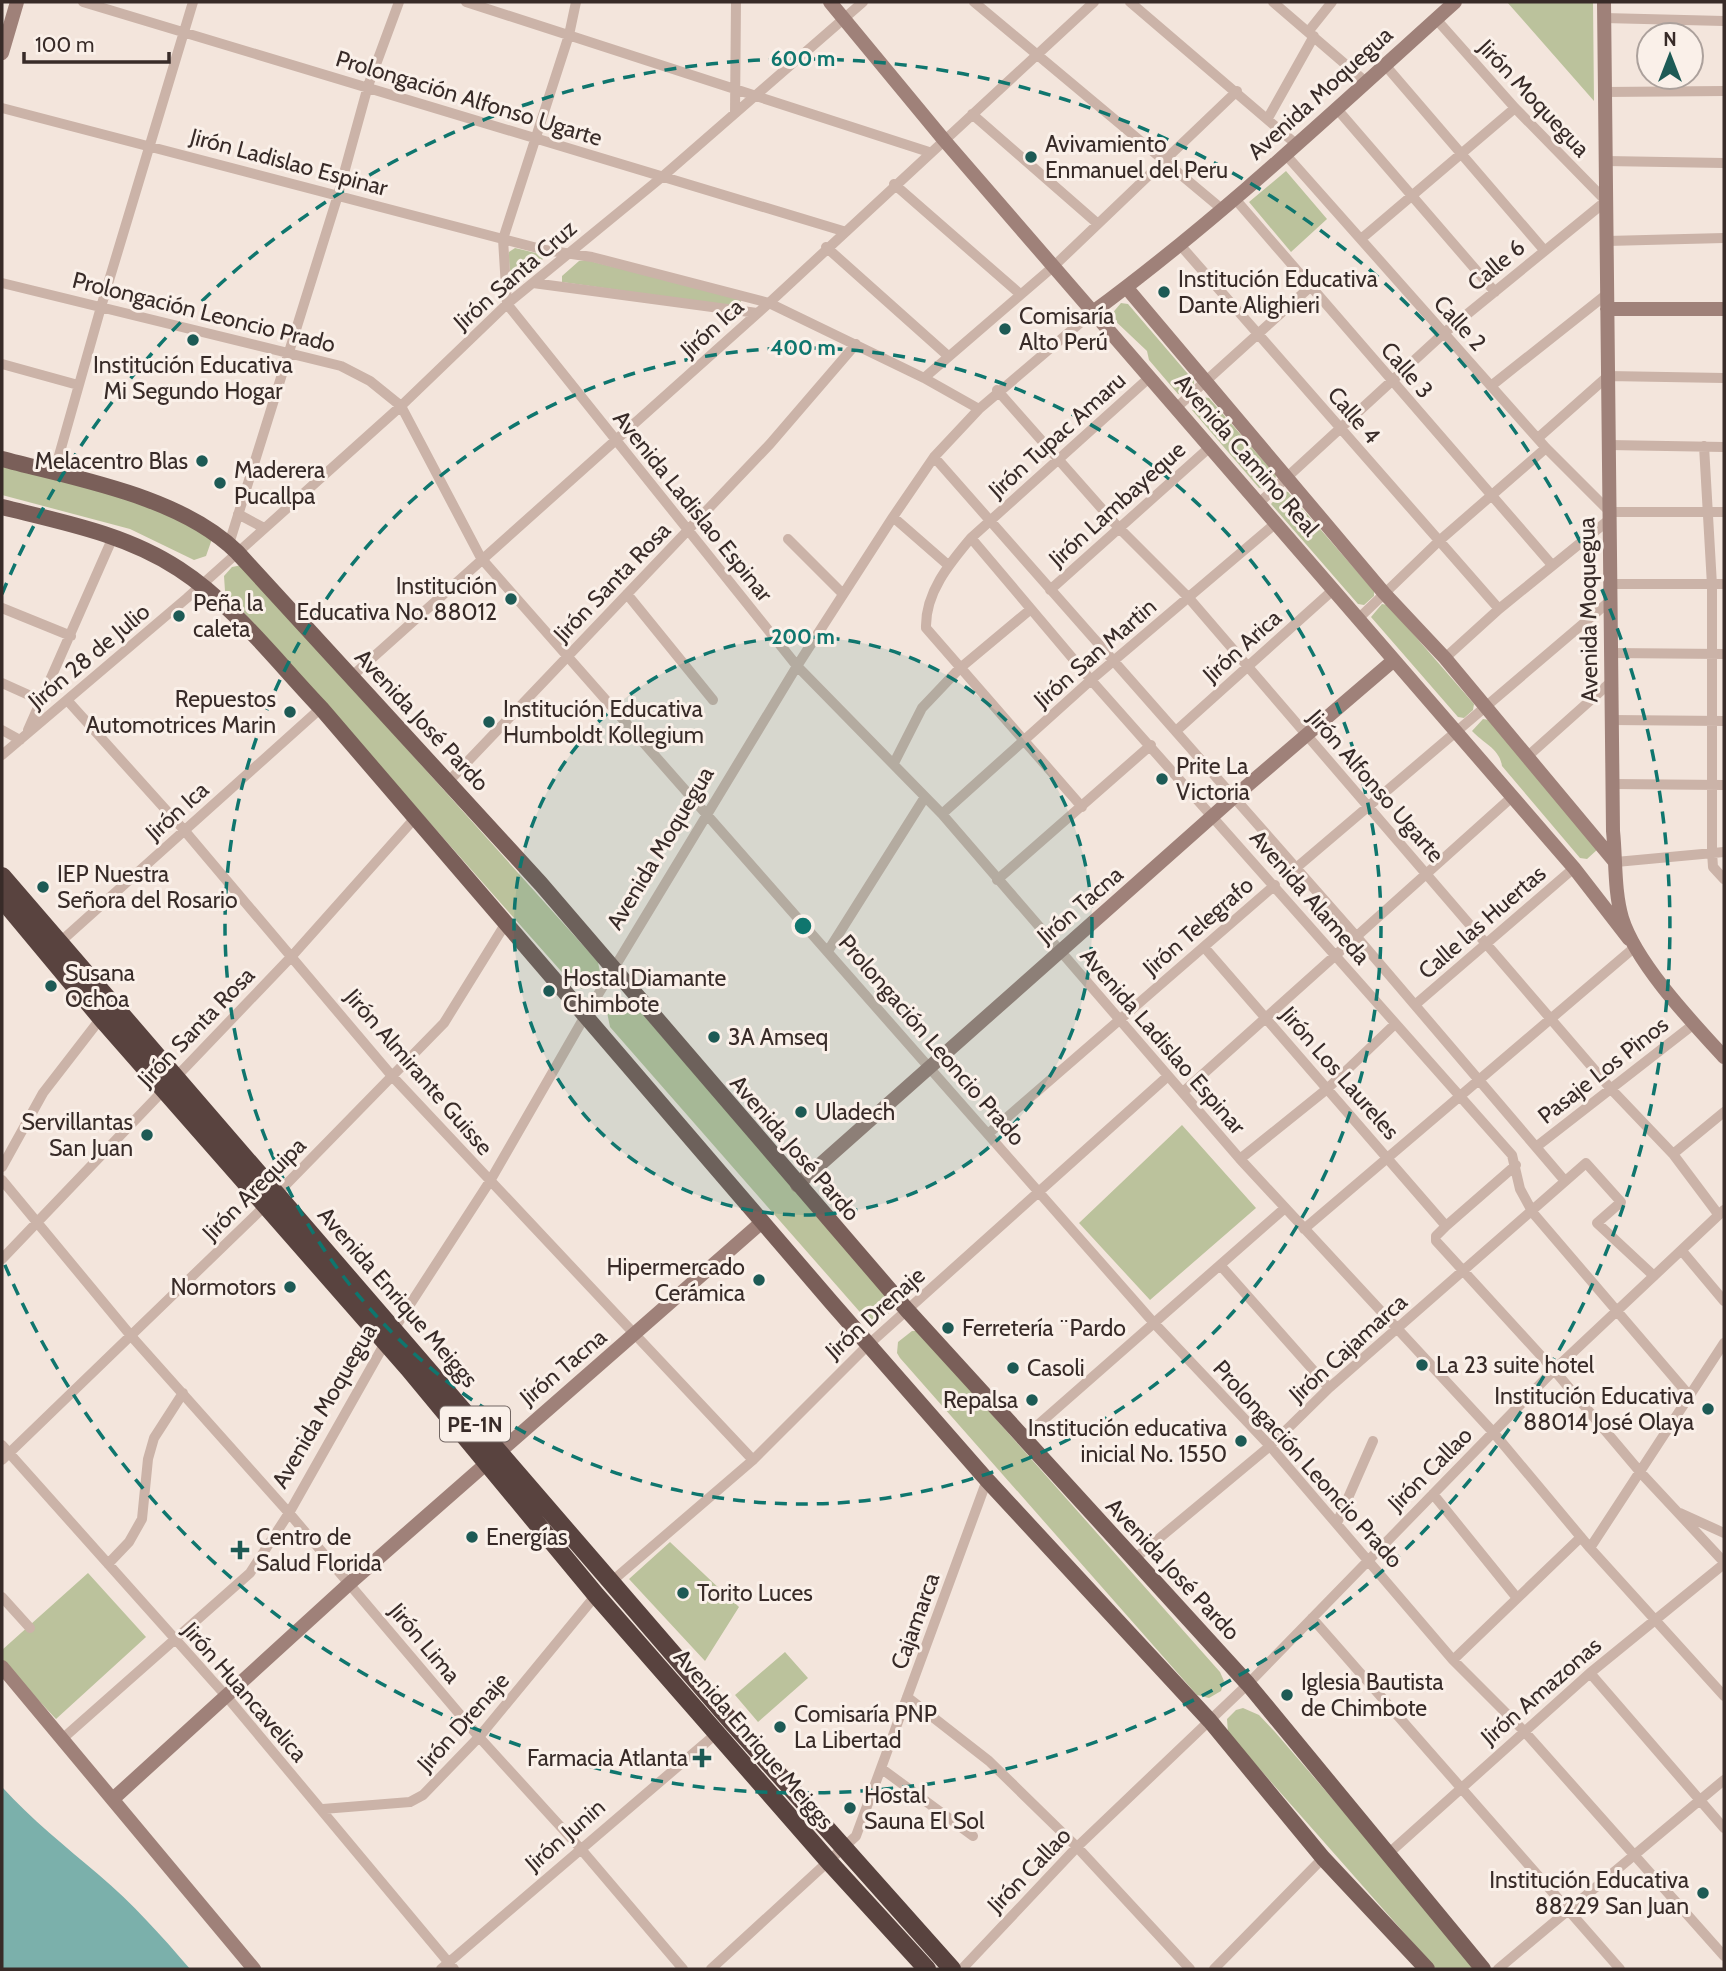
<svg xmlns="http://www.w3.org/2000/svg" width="1726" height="1971" font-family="Cabin,sans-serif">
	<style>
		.green { fill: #bbc29c }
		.water { fill: #7bb0ab }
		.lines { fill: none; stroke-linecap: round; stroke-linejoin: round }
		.street { stroke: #cbb3a8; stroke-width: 10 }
		.secondary { stroke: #9f8179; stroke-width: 14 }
		.primary { stroke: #7a5f59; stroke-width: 16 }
		.highway { stroke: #59433f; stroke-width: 18 }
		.ring { fill: none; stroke: #0f766e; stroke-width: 3.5; stroke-dasharray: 12 9 }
		.poi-dot { fill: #1d5a55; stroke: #faf0e9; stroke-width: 2.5 }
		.labels { text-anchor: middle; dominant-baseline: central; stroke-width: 6; stroke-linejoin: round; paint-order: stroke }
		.shield { fill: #faf0e9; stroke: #726662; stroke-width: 2 }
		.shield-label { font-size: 21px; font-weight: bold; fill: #382b28 }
		.street-label { font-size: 23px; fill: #382b28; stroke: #faf0e9 }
		.poi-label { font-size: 23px; fill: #382b28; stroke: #faf0e9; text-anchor: start }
		.centre { fill: #0f766e; stroke: #faf0e9; stroke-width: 3.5 }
		.ring-label { font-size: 21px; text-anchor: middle; font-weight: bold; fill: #0f766e; stroke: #faf0e9; stroke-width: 6; stroke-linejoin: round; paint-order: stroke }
	</style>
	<rect width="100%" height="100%" fill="#f3e5dc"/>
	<path class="green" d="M 1507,2 L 1593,2 L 1594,102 L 1594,101 Z
		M 1286,171 L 1327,219 L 1291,252 L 1249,202 Z
		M 515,248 L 540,254 L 543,259 L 517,282 C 509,277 509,262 509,252 Z
		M 586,260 L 741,299 L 741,303 L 737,307 L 562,282 L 562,276 L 579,261 Z
		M 1121,303 L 1128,304 L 1194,381 L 1194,387 L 1185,395 L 1178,394 L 1149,360 L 1147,351 L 1110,316 Z
		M 1202,397 L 1209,398 L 1276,475 L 1275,481 L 1266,489 L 1259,488 L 1192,410 Z
		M 2,462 L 168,511 L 212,539 L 206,556 L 194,560 L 130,529 L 2,495 Z
		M 1282,491 L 1288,492 L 1374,591 L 1374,596 L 1364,605 L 1358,604 L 1271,504 Z
		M 242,565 L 598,962 L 601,977 L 589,988 L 582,989 L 568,979 L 225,591 L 224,576 L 232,567 Z
		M 1382,604 L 1388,605 L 1474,704 L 1473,710 L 1464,718 L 1458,717 L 1371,617 Z
		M 1483,719 L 1489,720 L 1598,849 L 1587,859 L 1580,858 L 1502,766 C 1500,749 1483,743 1472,731 Z
		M 627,1000 L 632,1002 L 893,1302 L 887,1317 L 877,1321 L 866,1319 L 610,1027 L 607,1012 L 615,1003 Z
		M 1182,1125 L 1256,1208 L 1150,1300 L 1079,1223 Z
		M 912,1331 L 918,1331 L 1220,1672 L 1224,1681 L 1221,1691 L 1209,1698 L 1197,1695 L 900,1358 L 897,1353 L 898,1342 Z
		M 670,1542 L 739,1607 L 705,1661 L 629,1579 Z
		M 88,1573 L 146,1637 L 56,1719 L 2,1661 L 2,1650 Z
		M 785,1652 L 808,1678 L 758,1722 L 735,1695 Z
		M 1243,1708 L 1259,1715 L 1275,1732 L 1479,1969 L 1436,1969 L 1228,1733 L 1227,1719 L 1236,1710 Z"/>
	<path class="water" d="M 2,1787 C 32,1820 65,1846 99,1875 C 132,1903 162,1936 190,1969 L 2,1969 Z"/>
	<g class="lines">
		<path class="street" d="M 83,2 L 843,231
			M 466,2 L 929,152
			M 576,2 L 569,35 L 503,239 L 507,304 L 797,666 L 942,814 L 1240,1159 L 1493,1432 L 1590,1548 L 1724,1696
			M 974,2 L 1223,210
			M 1130,2 L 1296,144
			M 1273,2 L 1366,82
			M 1604,18 L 1724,21
			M 1308,32 L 1332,2
			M 1385,65 L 1544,250
			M 1605,92 L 1724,91
			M 2,108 L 545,250 L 592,257 L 769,303 L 924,378 L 979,409
			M 1337,109 L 1495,292
			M 735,113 L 736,2
			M 972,114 L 1098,224
			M 1268,118 L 1314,36
			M 1286,155 L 1546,448 L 1610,512 L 1724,512
			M 1606,161 L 1724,163
			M 894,184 L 1020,294
			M 1236,200 L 1552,565
			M 1361,239 L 1515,108
			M 1607,241 L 1724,238
			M 1181,246 L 1499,609
			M 826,247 L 947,355
			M 2,283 L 341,366 L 370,381 L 401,406 L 481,558 L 1153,1322 L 1270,1446 L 1453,1660 L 1524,1731 L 1724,1956
			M 533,283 L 757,313
			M 2,364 L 78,385
			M 1150,377 L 971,538 L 1091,680 L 1512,1155 L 1520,1189 L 1533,1213 L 1688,1394
			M 924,378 L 1054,266 L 1237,91
			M 1491,386 L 1607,294
			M 997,390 L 1118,527 L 1188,597 L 1611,1089 L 1673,1154 L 1718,1214
			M 1176,408 L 1310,287
			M 1538,438 L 1608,376 L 1724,378
			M 1609,445 L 1724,447
			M 1704,446 L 1712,585 L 1712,852 L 1713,867 L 1724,879
			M 934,457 L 1356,936 L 1565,1181
			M 54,473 L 101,307 L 193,2
			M 1259,503 L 1444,333 L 1606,201 L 1515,108 L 1436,19
			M 238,514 L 264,528
			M 893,517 L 948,565
			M 971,538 C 949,564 925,593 926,628 L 1082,807
			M 788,539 L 843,594
			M 229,544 L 338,195 L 368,86 L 399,2
			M 1610,584 L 1724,584
			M 1050,590 L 1210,447
			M 627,594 L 713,700
			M 2,608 L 71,636
			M 1358,619 L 1439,541 L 1546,448
			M 1611,653 L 1724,654
			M 1445,658 L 1499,609 L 1610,519
			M 351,677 L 769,303 L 1094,2
			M 2,683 L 42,701
			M 67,700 L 184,830 L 392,1076 L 753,1460
			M 1612,720 L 1724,721
			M 2,730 L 20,740
			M 28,730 L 113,537
			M 1176,731 L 1333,590
			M 2,755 L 187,598 L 401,406 L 507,304 L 662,177 L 863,2
			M 1528,756 L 1612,681
			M 894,763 L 922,708 L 959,669 L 1031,609
			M 449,781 L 770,444 L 856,344
			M 1613,784 L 1724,785
			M 942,814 L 1091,680 L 1276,523
			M 1616,862 L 1724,852
			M 1296,868 L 1611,600
			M 997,880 L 1151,745
			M 59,943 L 321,708
			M 1204,947 L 1446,1226
			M 828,951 L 925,797
			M 1416,1004 L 1574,868
			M 1183,1092 L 1512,797
			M 988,1134 L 1275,885
			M 1536,1147 L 1694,1024
			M 1673,1154 L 1724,1112
			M 1240,1159 L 1327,1089 L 1395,1024
			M 1516,1165 L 1446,1226 L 1436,1236 L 1436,1241 L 1554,1370 L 1641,1473 L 1724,1562
			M 2,1167 L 43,1093 L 101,1018
			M 2,1180 L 132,1337 L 289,1513 L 479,1737 L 580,1848 L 683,1969
			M 1304,1229 L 1635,947
			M 1682,1251 L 1724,1301
			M 2,1259 L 292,956 L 415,818
			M 1221,1266 L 1329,1388
			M 1023,1438 L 1285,1208
			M 2,1445 L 227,1697 L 454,1969
			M 2,1460 L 267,1204 L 444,1023 L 506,923
			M 1433,1494 L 1517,1598
			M 1680,1513 L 1724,1533
			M 1337,1523 L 1373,1441
			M 1590,1548 L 1724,1343
			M 1133,1560 L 1270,1446 L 1329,1388 L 1586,1163 L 1621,1202 L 1597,1223 L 1654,1276
			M 108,1564 L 129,1542 L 142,1519 L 148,1459 L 154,1438 L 183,1393
			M 611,1582 L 753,1460 L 868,1345 L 1168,1076
			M 2,1597 L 30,1628
			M 1312,1618 L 1620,1969
			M 1453,1660 L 1581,1537
			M 1590,1673 L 1724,1828
			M 907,1697 L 989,1761 L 1077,1847 L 1190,1969
			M 61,1740 L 250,1573 L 289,1513 L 385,1343 L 490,1181 L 585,1016 L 797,666 L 893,517 L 934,457 L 979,409 L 1093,312
			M 882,1769 L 973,1836
			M 323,1809 L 410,1802 L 423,1795 L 479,1737 L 596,1595
			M 1388,1854 L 1590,1673 L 1724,1564
			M 441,1969 L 717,1733
			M 711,1969 L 856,1836 L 987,1480
			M 962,1969 L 1077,1847 L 1248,1684 L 1554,1370 L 1724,1210
			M 1214,1969 L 1323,1858
			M 1498,1969 L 1724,1780"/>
		<path class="secondary" d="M 830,2 L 944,140 L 1574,868 L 1629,939
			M 1604,2 L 1613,831 C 1616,859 1614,891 1622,918 C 1636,963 1691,1021 1724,1057
			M 2,53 L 17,2
			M 1126,287 L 1384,593 L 1445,658 L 1615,862
			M 1607,309 L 1724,309
			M 1093,312 C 1222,217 1337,108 1455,2
			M 797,1185 L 1234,797 L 1394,660
			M 2,1667 L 254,1969
			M 113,1799 L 350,1583 L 762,1222"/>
		<path class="primary" d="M 2,459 C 77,479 180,496 237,552 L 541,884 L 907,1310 L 1248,1684 L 1483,1969
			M 2,507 C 62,522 126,534 179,569 C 233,604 277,662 321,708 L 832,1303 L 987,1480 L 1210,1721 L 1323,1858 L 1427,1969"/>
		<path class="highway" d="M 2,876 L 731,1721 L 952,1969
			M 2,899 L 101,1018 L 408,1368 L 596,1595 L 831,1864 L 927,1969"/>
	</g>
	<circle cx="803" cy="926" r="289" fill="#0f766e" fill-opacity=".12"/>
	<g class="ring">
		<circle cx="803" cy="926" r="289"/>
		<circle cx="803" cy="926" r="578"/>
		<path d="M2 594A867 867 0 1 1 2 1258"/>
	</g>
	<g class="poi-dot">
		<circle cx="1031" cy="157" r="7"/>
		<circle cx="1164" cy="292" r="7"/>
		<circle cx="1005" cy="329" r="7"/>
		<circle cx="193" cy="340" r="7"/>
		<circle cx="202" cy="461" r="7"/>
		<circle cx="220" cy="483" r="7"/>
		<circle cx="511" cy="599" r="7"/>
		<circle cx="179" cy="616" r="7"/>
		<circle cx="290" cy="712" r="7"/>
		<circle cx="489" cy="722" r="7"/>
		<circle cx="1162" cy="779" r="7"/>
		<circle cx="43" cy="887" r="7"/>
		<circle cx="51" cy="986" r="7"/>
		<circle cx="549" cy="991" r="7"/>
		<circle cx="714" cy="1037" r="7"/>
		<circle cx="801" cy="1112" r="7"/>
		<circle cx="147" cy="1135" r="7"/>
		<circle cx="759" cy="1280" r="7"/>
		<circle cx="290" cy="1287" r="7"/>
		<circle cx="948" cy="1328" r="7"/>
		<circle cx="1422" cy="1365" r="7"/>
		<circle cx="1013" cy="1368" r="7"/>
		<circle cx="1032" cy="1400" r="7"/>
		<circle cx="1708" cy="1409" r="7"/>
		<circle cx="1241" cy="1441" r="7"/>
		<circle cx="472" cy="1537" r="7"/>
		<path d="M236.5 1539.5h7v7h7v7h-7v7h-7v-7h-7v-7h7z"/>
		<circle cx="683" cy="1593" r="7"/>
		<circle cx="1287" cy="1695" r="7"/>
		<circle cx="780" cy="1727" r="7"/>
		<path d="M698.5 1747.5h7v7h7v7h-7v7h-7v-7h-7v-7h7z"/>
		<circle cx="850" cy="1808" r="7"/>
		<circle cx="1703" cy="1893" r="7"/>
	</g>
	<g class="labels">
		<rect class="shield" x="440" y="1406.5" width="70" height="35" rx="5"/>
		<g class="shield-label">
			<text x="475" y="1424">PE-1N</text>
		</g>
		<g class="street-label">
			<text transform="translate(1320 93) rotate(-42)">Avenida Moquegua</text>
			<text transform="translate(469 98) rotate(17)">Prolongación Alfonso Ugarte</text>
			<text transform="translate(1534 98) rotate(47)">Jirón Moquegua</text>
			<text transform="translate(289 162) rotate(15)">Jirón Ladislao Espinar</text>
			<text transform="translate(1496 265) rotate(-40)">Calle 6</text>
			<text transform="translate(515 275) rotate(-41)">Jirón Santa Cruz</text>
			<text transform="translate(204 312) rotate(14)">Prolongación Leoncio Prado</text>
			<text transform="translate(1460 323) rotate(48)">Calle 2</text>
			<text transform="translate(712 328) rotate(-42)">Jirón Ica</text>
			<text transform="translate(1407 370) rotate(49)">Calle 3</text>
			<text transform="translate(1354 415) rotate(49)">Calle 4</text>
			<text transform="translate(1057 435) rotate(-42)">Jirón Tupac Amaru</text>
			<text transform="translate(1247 455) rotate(49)">Avenida Camino Real</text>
			<text transform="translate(1117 504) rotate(-42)">Jirón Lambayeque</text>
			<text transform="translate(693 506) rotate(51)">Avenida Ladislao Espinar</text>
			<text transform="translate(612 582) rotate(-46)">Jirón Santa Rosa</text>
			<text transform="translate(1588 610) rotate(-91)">Avenida Moquegua</text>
			<text transform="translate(1242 646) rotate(-42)">Jirón Arica</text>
			<text transform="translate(1095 653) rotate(-41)">Jirón San Martin</text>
			<text transform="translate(89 656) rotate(-40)">Jirón 28 de Julio</text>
			<text transform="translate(422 720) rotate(47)">Avenida José Pardo</text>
			<text transform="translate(1376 786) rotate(49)">Jirón Alfonso Ugarte</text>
			<text transform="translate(177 811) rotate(-42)">Jirón Ica</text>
			<text transform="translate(660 848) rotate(-59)">Avenida Moquegua</text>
			<text transform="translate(1310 897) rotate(49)">Avenida Alameda</text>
			<text transform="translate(1080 905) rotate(-41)">Jirón Tacna</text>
			<text transform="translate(1482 922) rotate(-41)">Calle las Huertas</text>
			<text transform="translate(1198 926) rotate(-41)">Jirón Telegrafo</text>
			<text transform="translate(196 1027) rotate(-46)">Jirón Santa Rosa</text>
			<text transform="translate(932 1040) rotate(49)">Prolongación Leoncio Prado</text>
			<text transform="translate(1163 1041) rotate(49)">Avenida Ladislao Espinar</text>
			<text transform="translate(1603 1070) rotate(-38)">Pasaje Los Pinos</text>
			<text transform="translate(419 1072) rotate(49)">Jirón Almirante Guisse</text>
			<text transform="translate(1340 1073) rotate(49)">Jirón Los Laureles</text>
			<text transform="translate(795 1148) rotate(49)">Avenida José Pardo</text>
			<text transform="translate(254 1189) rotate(-45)">Jirón Arequipa</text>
			<text transform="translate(398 1297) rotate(49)">Avenida Enrique Meiggs</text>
			<text transform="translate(875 1313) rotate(-42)">Jirón Drenaje</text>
			<text transform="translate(1348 1348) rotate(-42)">Jirón Cajamarca</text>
			<text transform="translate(563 1367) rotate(-40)">Jirón Tacna</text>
			<text transform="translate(324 1406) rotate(-60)">Avenida Moquegua</text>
			<text transform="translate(1308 1464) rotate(48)">Prolongación Leoncio Prado</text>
			<text transform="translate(1430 1469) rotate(-45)">Jirón Callao</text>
			<text transform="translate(1173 1569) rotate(47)">Avenida José Pardo</text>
			<text transform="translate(915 1621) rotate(-70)">Cajamarca</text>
			<text transform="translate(425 1643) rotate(50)">Jirón Lima</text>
			<text transform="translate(1541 1691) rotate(-41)">Jirón Amazonas</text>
			<text transform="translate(245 1692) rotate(49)">Jirón Huancavelica</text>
			<text transform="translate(463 1722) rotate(-48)">Jirón Drenaje</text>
			<text transform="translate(754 1739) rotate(49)">Avenida Enrique Meiggs</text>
			<text transform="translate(565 1835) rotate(-41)">Jirón Junin</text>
			<text transform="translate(1029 1870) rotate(-46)">Jirón Callao</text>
		</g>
		<g class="poi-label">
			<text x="1045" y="144">Avivamiento<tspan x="1045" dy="26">Enmanuel del Peru</tspan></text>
			<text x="1178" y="279">Institución Educativa<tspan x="1178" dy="26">Dante Alighieri</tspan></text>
			<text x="1019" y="316">Comisaría<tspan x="1019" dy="26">Alto Perú</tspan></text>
			<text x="193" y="365" text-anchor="middle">Institución Educativa<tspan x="193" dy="26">Mi Segundo Hogar</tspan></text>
			<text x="188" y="461" text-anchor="end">Melacentro Blas</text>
			<text x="234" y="470">Maderera<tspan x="234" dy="26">Pucallpa</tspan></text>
			<text x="497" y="586" text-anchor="end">Institución<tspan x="497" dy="26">Educativa No. 88012</tspan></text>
			<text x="193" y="603">Peña la<tspan x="193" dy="26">caleta</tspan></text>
			<text x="276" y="699" text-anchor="end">Repuestos<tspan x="276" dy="26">Automotrices Marin</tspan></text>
			<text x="503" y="709">Institución Educativa<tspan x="503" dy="26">Humboldt Kollegium</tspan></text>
			<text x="1176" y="766">Prite La<tspan x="1176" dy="26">Victoria</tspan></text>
			<text x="57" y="874">IEP Nuestra<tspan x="57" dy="26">Señora del Rosario</tspan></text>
			<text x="65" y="973">Susana<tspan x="65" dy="26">Ochoa</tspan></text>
			<text x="563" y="978">Hostal Diamante<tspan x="563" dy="26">Chimbote</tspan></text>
			<text x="728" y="1037">3A Amseq</text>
			<text x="815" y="1112">Uladech</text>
			<text x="133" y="1122" text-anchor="end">Servillantas<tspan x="133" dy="26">San Juan</tspan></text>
			<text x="745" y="1267" text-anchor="end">Hipermercado<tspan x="745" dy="26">Cerámica</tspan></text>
			<text x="276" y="1287" text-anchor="end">Normotors</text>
			<text x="962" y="1328">Ferretería ¨Pardo</text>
			<text x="1436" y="1365">La 23 suite hotel</text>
			<text x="1027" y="1368">Casoli</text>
			<text x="1694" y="1396" text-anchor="end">Institución Educativa<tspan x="1694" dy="26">88014 José Olaya</tspan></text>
			<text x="1018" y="1400" text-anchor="end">Repalsa</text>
			<text x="1227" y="1428" text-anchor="end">Institución educativa<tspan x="1227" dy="26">inicial No. 1550</tspan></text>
			<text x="256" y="1537">Centro de<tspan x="256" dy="26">Salud Florida</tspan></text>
			<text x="486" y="1537">Energías</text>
			<text x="697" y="1593">Torito Luces</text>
			<text x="1301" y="1682">Iglesia Bautista<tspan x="1301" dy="26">de Chimbote</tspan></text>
			<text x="794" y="1714">Comisaría PNP<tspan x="794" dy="26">La Libertad</tspan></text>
			<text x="688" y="1758" text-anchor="end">Farmacia Atlanta</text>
			<text x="864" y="1795">Hostal<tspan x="864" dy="26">Sauna El Sol</tspan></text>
			<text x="1689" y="1880" text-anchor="end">Institución Educativa<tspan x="1689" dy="26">88229 San Juan</tspan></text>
		</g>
	</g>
	<circle cx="803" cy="926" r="10" class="centre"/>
	<g class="ring-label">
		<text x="803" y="66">600 m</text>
		<text x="803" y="355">400 m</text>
		<text x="803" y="644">200 m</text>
	</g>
	<rect width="1726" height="1971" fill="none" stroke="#382b28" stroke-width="7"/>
	<g transform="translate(1670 56)"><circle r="33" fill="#faf0e9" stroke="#aca19c" stroke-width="2"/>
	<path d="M0-5L12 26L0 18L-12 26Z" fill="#1d5a55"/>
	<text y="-10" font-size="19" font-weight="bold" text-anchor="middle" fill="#382b28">N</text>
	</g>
	<path d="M24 52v10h145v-10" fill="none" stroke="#382b28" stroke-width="3.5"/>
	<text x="35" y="52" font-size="21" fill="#382b28" stroke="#faf0e9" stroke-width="5" paint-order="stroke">100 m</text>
</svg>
